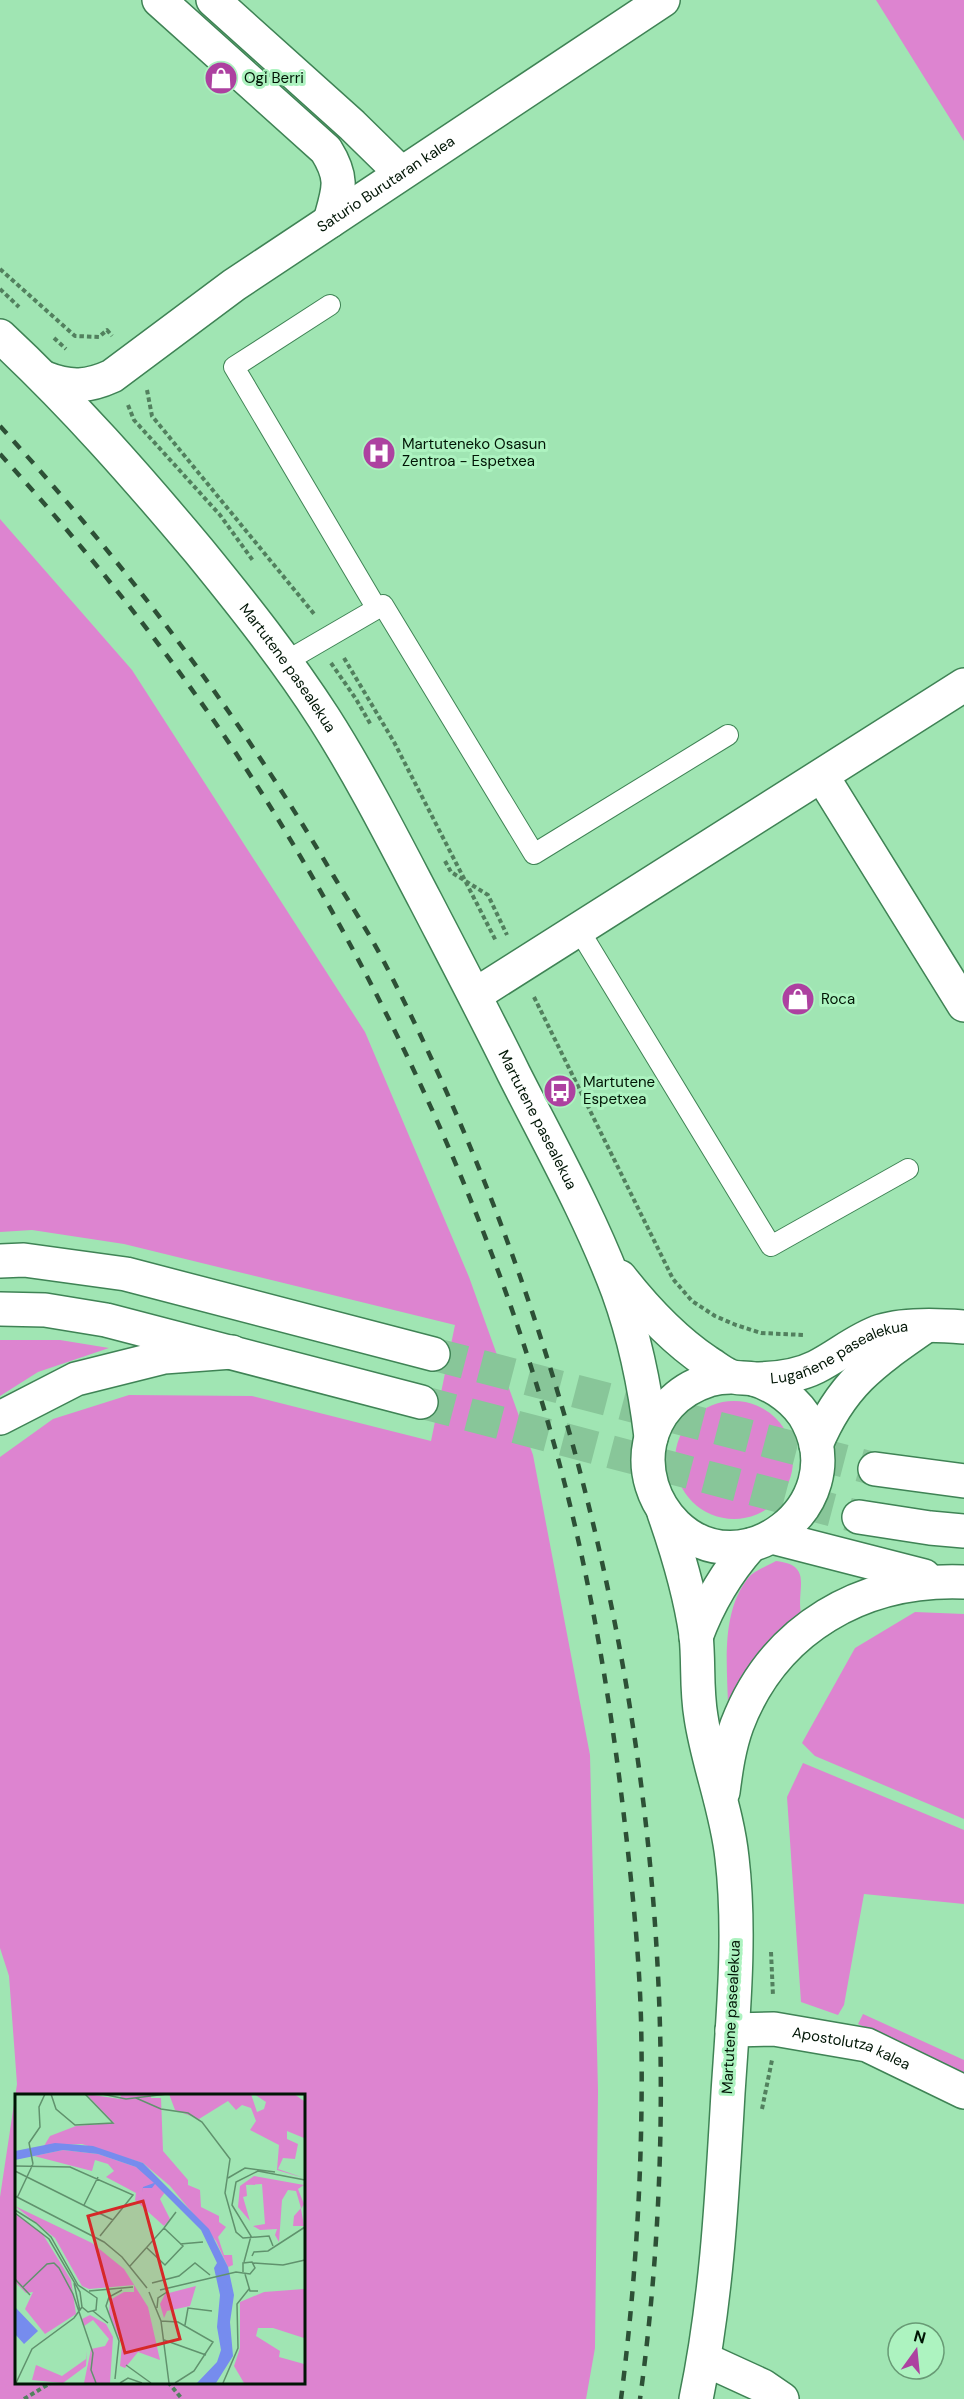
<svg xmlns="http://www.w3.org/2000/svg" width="964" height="2399" font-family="'DM Sans',sans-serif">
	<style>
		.green { fill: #dd84d0; fill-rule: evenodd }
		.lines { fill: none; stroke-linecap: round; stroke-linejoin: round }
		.primary-tunnel { stroke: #88c699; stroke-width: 33; stroke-dasharray: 33 16; stroke-linecap: butt }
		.service-casing { stroke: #3f8355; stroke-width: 22 }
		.minor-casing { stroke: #3f8355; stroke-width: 36 }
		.secondary-casing { stroke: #3f8355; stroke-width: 36 }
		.primary-casing { stroke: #3f8355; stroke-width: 36 }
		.motorway-casing { stroke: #3f8355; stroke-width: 36 }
		.path { stroke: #52805e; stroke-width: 4; stroke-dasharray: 4.5 3; stroke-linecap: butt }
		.service { stroke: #fff; stroke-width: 20 }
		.minor { stroke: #fff; stroke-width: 33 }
		.secondary { stroke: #fff; stroke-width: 33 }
		.primary { stroke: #fff; stroke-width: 33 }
		.motorway { stroke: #fff; stroke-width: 33 }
		.rail { stroke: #2d5036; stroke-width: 4.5; stroke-dasharray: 10 10; stroke-linecap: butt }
		.labels { text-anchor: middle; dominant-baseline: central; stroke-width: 6; stroke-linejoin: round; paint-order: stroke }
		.poi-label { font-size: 15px; fill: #001505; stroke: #adf3c0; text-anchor: start }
		.street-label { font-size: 15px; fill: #001505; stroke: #adf3c0 }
		.inset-road { fill: none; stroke: #60926d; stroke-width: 1.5 }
		.view { fill: #d62828; fill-opacity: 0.15; stroke: #d62828; stroke-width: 3 }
		.inset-edge { fill: none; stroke: #001505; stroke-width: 3 }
	</style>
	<rect width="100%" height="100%" fill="#a0e5b3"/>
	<path class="green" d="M 876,0 L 964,0 L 964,141 Z
		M 0,519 L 132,670 L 365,1032 L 469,1277 L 533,1455 L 590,1755 L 598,2091 L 595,2348 L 586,2399 L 0,2399 L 0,2197 L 17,2084 L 9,1976 L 0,1948 L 0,1457 L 53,1419 L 129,1395 L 252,1396 L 431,1441 L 455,1325 L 124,1244 L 32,1230 L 0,1232 ZM 16,2096 L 303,2096 L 303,2382 L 16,2382 Z
		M 0,1340 L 60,1340 L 109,1348 L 38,1372 L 0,1396 Z
		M675 1460a59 59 0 1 1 118 0a59 59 0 1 1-118 0Z
		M 776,1561 C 814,1565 796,1589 801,1613 C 762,1641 751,1663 731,1706 L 728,1704 C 727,1663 721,1613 748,1578 C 754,1571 767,1566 776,1561 Z
		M 915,1612 L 964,1614 L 964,1819 L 815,1756 L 802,1743 L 855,1648 Z
		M 803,1763 L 964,1830 L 964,1904 L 864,1894 L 844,2005 L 838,2015 L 801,2002 L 787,1797 Z
		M 863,2014 L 964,2060 L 964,2076 L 858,2024 Z"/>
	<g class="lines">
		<path class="primary-tunnel" d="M 433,1354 L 875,1469
			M 421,1402 L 859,1517"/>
		<g class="service-casing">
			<path id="service" d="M 330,305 L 234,367 L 377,609
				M 285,662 L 383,605 L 534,854 L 728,735
				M 579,930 L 771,1246 L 908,1169"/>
		</g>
		<g class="minor-casing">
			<g id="minor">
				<path d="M 159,0 L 326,150 C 344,179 339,189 330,221"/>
				<path d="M 213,0 L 352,125 L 401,173"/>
				<path id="s1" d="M 45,378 C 70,388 88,387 112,376 L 234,285 L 663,0"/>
				<path d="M 822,776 L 964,1005"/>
				<path d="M 475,995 L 964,685"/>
				<path id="s2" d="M 732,2030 L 774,2029 L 867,2045 L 964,2092"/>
				<path d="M 704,2359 L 763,2386 L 782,2399"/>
			</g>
		</g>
		<g class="secondary-casing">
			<g id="secondary">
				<path id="s3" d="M 0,336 C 72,403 136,476 199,551 C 243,605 286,659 324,718 C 361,776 393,839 425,900 C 455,958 485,1015 514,1074 C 550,1145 590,1216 618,1291 C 635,1338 645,1387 651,1437"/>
				<path d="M 620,1277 C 645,1309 673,1339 707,1362 C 714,1366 722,1373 730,1376 C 737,1379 746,1377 753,1379 C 775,1385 798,1402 808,1422 C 851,1505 742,1589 676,1525 C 629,1478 642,1401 709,1380 C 716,1378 724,1377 731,1377"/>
				<path id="s4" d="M 753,1379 C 775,1379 796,1377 816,1367 C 838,1356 857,1339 881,1331 C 903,1324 940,1325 964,1327"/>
				<path d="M 816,1445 C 841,1385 871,1364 923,1328"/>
				<path d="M 664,1513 C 678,1553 690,1593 696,1635 C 699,1662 696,1688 701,1717 C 708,1764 727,1810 732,1858 C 741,1934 733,2017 728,2093 C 722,2196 717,2298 696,2399"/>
				<path d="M 772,1537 L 924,1576"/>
				<path d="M 696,1637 C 709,1602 726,1573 751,1545"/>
				<path d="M 723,1792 C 726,1769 729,1747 737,1725 C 774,1628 863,1578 964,1582"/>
			</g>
		</g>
		<g class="primary-casing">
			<path id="primary" d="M 0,1261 L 24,1260 L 126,1274 L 433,1354
				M 0,1309 L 45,1310 L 106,1320 L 421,1402
				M 875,1469 L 964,1481
				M 859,1517 L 930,1528 L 964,1531"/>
		</g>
		<g class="motorway-casing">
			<path id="motorway" d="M 0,1418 L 76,1379 L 164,1357 L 232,1352"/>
		</g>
		<path class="path" d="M 0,269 L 75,336 L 99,337 L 107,330 L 112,336
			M 0,289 L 19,307
			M 54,338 L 66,349
			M 147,390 L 152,416 L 315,615
			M 128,405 L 134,420 L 220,515 L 254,562
			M 344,658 L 394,742 L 496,941
			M 331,663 L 356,699 L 371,725
			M 445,861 L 451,872 L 488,895 L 507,935
			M 534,997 L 673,1279 L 692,1301 L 715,1316 L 736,1325 L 761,1333 L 804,1335
			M 771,1952 L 773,1996
			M 762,2109 L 772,2060
			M 168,2382 L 182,2399
			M 24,2399 L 52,2382"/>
		<use href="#service" class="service"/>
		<use href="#minor" class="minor"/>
		<use href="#secondary" class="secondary"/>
		<use href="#primary" class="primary"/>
		<use href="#motorway" class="motorway"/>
		<path class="rail" d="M 0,426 C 128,567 236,710 333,875 C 349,902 367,930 382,958 C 610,1397 707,1908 640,2399
			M 0,454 C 102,566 197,687 276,816 C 402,1021 505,1251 565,1485 C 592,1591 610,1699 623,1808 C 631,1877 639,1948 641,2019 C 644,2146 637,2273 621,2399"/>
	</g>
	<defs>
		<g id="shop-disc" transform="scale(1.725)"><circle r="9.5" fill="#ad41a0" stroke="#adf3c0"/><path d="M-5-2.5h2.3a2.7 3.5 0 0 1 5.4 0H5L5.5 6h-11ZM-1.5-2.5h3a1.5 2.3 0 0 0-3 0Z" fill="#fff"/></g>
		<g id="hospital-disc" transform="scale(1.725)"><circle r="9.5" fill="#ad41a0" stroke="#adf3c0"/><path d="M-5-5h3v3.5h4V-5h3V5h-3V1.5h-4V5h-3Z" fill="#fff"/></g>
		<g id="bus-disc" transform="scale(1.725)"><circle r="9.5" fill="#ad41a0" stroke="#adf3c0"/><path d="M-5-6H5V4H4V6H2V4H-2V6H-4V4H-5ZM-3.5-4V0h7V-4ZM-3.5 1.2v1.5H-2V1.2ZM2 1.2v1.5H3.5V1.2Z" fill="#fff"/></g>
	</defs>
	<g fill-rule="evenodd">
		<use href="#shop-disc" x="221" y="78"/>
		<use href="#hospital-disc" x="379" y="453"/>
		<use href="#shop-disc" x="798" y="999"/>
		<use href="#bus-disc" x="560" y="1091"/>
	</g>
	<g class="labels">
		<g class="poi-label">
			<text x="244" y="78">Ogi Berri</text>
			<text x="402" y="444">Martuteneko Osasun<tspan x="402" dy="17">Zentroa - Espetxea</tspan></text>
			<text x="821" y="999">Roca</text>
			<text x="583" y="1082">Martutene<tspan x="583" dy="17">Espetxea</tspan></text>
		</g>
		<g class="street-label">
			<text stroke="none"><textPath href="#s1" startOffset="404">Saturio Burutaran kalea</textPath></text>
			<text stroke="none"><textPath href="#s3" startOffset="440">Martutene pasealekua</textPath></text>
			<text stroke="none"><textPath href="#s3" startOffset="957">Martutene pasealekua</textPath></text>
			<text stroke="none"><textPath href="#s4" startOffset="92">Lugañene pasealekua</textPath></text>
			<text transform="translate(731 2017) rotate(-87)">Martutene pasealekua</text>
			<text stroke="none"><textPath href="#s2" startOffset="122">Apostolutza kalea</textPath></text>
		</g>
	</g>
	<g transform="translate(15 2094)">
		<rect width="290" height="290" fill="#a0e5b3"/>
		<path d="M 71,0 L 105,5 L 106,0 L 136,0 L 136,4 L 146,4 L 148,57 L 173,86 L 173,91 L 185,96 L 186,113 L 204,122 L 204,128 L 211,133 L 203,143 L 209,161 L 217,161 L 218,171 L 213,173 L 201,147 L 155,92 L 128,69 L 67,50 L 29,52 L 35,42 L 61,32 L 99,29 ZM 154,0 L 236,0 L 242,18 L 249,15 L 251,8 L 239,0 L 279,0 L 289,7 L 289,44 L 272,37 L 272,45 L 283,50 L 280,65 L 268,64 L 263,75 L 289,84 L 262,76 L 264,51 L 235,36 L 241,27 L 236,14 L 227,11 L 221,16 L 213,7 L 184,25 L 160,16 ZM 48,56 L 83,60 L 121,73 L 151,97 L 145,105 L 155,125 L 149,132 L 120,106 L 121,99 L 91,83 L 99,77 L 93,70 L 80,66 L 77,77 L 19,62 ZM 239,82 L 289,91 L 283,95 L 289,110 L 286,115 L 289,132 L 278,132 L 279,122 L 286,114 L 281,97 L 273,96 L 267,106 L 264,148 L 260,141 L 262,135 L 245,136 L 238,132 L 250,130 L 247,90 L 231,91 L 232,102 L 228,103 L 235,127 L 223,113 L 225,92 ZM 0,112 L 77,149 L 109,175 L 133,213 L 145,266 L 123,258 L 110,274 L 105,272 L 107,251 L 94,219 L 95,206 L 109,198 L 119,198 L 119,191 L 74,195 L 67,192 L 40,144 ZM 0,120 L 27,139 L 56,186 L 61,220 L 30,240 L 10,215 L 18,198 L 11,199 L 0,188 ZM 181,192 L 175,212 L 152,217 L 149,224 L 145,210 L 150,200 ZM 289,195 L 289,244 L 258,234 L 243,234 L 241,242 L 265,257 L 264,263 L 289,270 L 289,289 L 229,289 L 219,272 L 225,254 L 225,208 L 249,198 ZM 75,221 L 91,230 L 98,243 L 95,289 L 69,289 L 76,255 L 90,252 L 94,245 L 78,226 L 69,232 L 67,225 ZM 72,257 L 71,272 L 48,289 L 17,286 L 21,271 L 47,282 L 71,265 Z" fill="#dd84d0"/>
		<path d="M 40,49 L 78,52 L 128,69 L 194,135 L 213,173 L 219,201 L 215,228 L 218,262 L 201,289 L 182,289 L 202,268 L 206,256 L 202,233 L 205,201 L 199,174 L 202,169 L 186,136 L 140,90 L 137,94 L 128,94 L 127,99 L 128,93 L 139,89 L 121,73 L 83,60 L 48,56 L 0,66 L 0,57 ZM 0,213 L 23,237 L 9,250 L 0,240 Z" fill="#768cee"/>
		<path class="inset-road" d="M 36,0 L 41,15 L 60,31 L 98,29 L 70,0M 87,0 L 111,5 L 152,0M 121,4 L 146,15 L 173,19 L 187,28 L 215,65 L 210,99 L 221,138 L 228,144 L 254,142 L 258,152M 18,70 L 14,49 L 25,33 L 24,13 L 30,0M 0,72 L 55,73 L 118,101 L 85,142M 0,77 L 98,126M 213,84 L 230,74 L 260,78M 0,102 L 89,148 L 107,163 L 132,194M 2,104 L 18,70M 69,111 L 83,83M 0,116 L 21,129 L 36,143 L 63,191 L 82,204 L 81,216 L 73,218 L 67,213 L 65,198 L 34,145 L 0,119M 149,134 L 161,118M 165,150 L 188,148M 237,162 L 239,158 L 253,157 L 290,133M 229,168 L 236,142 L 217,111 L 221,88 L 243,77 L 290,86M 238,169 L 268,171 L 290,166M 115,172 L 149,134 L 168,152 L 150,171 L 132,154M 230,180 L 235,197 L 243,197M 0,185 L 15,201M 59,189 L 65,217M 137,189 L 164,182 L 180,169 L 195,181M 8,193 L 32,170 L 39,169 L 44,174 L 58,200 L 78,259 L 76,276 L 81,289M 145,196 L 221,178 L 235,180 L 240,174 L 237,168 L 228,169 L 228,178M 74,197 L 118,193M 134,198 L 146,227 L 154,289M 142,214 L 143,204 L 152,198M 78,217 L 93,229M 146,227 L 163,228 L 198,248 L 179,277 L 160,289M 170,231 L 173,214 L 197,217M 149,246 L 191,261M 111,271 L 136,289M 100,285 L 104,247 L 91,212 L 94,203 L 107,196M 1,289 L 17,255 L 59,224 L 67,213M 105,289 L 113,284 L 127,289M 208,289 L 223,254 L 222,210 L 234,195"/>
		<path class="view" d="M 128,107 L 165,245 L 110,259 L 73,122 Z"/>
		<rect width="290" height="290" class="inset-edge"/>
	</g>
	<g transform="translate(916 2351) rotate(15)"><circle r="28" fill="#adf3c0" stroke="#689a75" stroke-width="1.5"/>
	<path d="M0-4.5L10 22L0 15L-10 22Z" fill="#ad41a0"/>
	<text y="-9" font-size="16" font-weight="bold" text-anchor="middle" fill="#001505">N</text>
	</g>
</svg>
